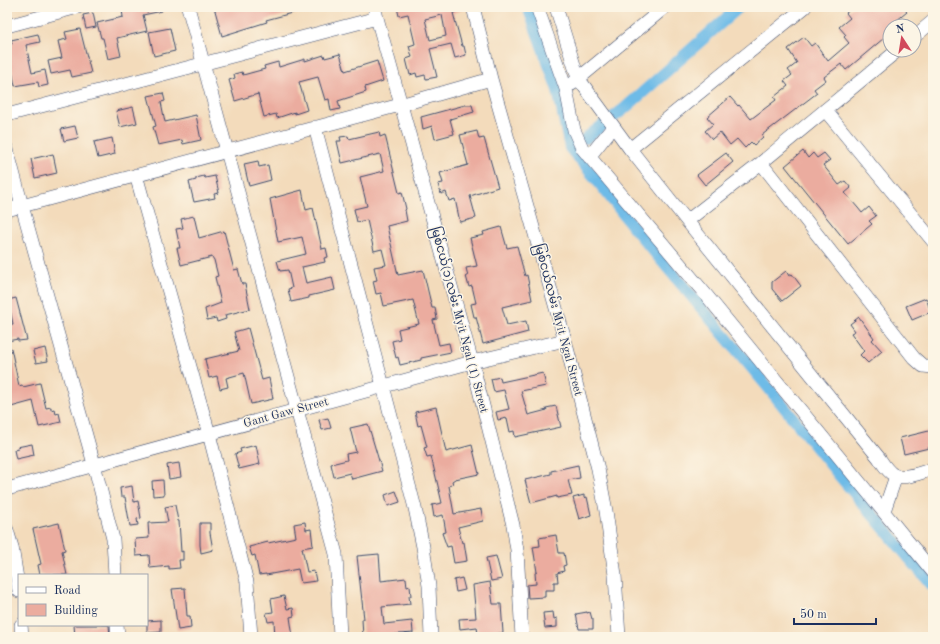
<svg xmlns="http://www.w3.org/2000/svg" width="940" height="644" font-family="'Old Standard TT','Noto Sans Myanmar',serif">
	<style>
		.lines { fill: none; stroke-linecap: round; stroke-linejoin: round }
		.canal { stroke: #6ebbe7; stroke-width: 12 }
		.building { fill: #ebac9f; fill-rule: evenodd }
		.minor-casing { stroke: #3b496c; stroke-width: 14 }
		.minor { stroke: #fff; stroke-width: 13 }
		.labels { text-anchor: middle; dominant-baseline: central; stroke-width: 3; stroke-linejoin: round; paint-order: stroke }
		.street-label { font-size: 12px; fill: #1b2f5e; stroke: #fcf5e5 }
	</style>
	<rect width="100%" height="100%" fill="#fcf5e5"/>
	<filter id="ink" filterUnits="userSpaceOnUse"><feTurbulence type="fractalNoise" baseFrequency=".025" numOctaves="2"/><feDisplacementMap in="SourceGraphic" scale="8" xChannelSelector="R" yChannelSelector="G"/><feConvolveMatrix kernelMatrix="1 2 1 2 8 2 1 2 1" color-interpolation-filters="sRGB"/></filter>
	<filter id="wash" filterUnits="userSpaceOnUse"><feTurbulence type="fractalNoise" baseFrequency=".012" numOctaves="4" result="noise"/><feDisplacementMap in="SourceGraphic" scale="16" xChannelSelector="R" yChannelSelector="G"/><feGaussianBlur stdDeviation="0.9" result="paint"/><feColorMatrix in="noise" values="0 0 0 0 0 0 0 0 0 0 0 0 0 0 0 0 0 1.4 0 .05"/><feComposite in="paint" operator="in"/></filter>
	<g filter="url(#wash)">
		<rect width="100%" height="100%" fill="#f3dbbb"/>
		<g class="lines">
			<path class="canal" d="M 528,7 L 558,90 L 570,148 L 597,180 L 635,229 L 767,386 L 839,475 L 933,586
				M 586,138 L 624,109 L 739,7"/>
		</g>
		<g id="blocks">
			<path class="building" d="M 136,7 L 161,7 L 162,11 L 143,15 L 147,31 L 117,38 L 121,56 L 108,59 L 103,38 L 101,38 L 97,23 L 123,17 L 122,10 Z
				M 214,7 L 303,7 L 303,10 L 266,20 L 267,22 L 222,36 Z
				M 397,7 L 461,7 L 462,10 L 453,13 L 462,46 L 464,46 L 466,55 L 455,58 L 451,44 L 430,49 L 437,77 L 426,79 L 425,75 L 417,77 L 416,73 L 410,75 L 406,59 L 412,57 L 409,46 L 415,44 L 408,14 L 399,16 ZM 442,15 L 446,36 L 430,40 L 425,19 Z
				M 853,7 L 902,7 L 907,12 L 890,26 L 890,33 L 846,70 L 841,64 L 824,77 L 826,80 L 814,89 L 817,93 L 762,135 L 763,137 L 754,145 L 751,142 L 745,148 L 737,139 L 730,145 L 720,132 L 712,139 L 705,131 L 713,124 L 707,117 L 730,97 L 738,106 L 739,105 L 751,119 L 776,100 L 774,97 L 788,86 L 784,81 L 792,75 L 788,70 L 797,63 L 788,49 L 804,37 L 811,46 L 815,43 L 828,61 L 849,43 L 844,37 L 846,35 L 839,27 L 850,18 L 846,13 Z
				M 93,13 L 96,27 L 86,29 L 83,15 Z
				M 170,28 L 175,51 L 154,56 L 149,32 Z
				M 80,29 L 91,73 L 72,77 L 70,70 L 51,74 L 48,61 L 62,58 L 58,41 L 67,39 L 65,32 Z
				M 38,34 L 40,42 L 26,45 L 32,73 L 45,70 L 48,85 L 39,87 L 38,82 L 15,86 L 7,45 L 12,44 L 11,40 Z
				M 340,54 L 345,71 L 377,61 L 383,81 L 365,87 L 366,92 L 338,101 L 340,109 L 331,111 L 329,99 L 325,100 L 318,77 L 299,82 L 307,110 L 295,114 L 295,112 L 277,118 L 276,114 L 264,117 L 258,94 L 235,101 L 229,80 L 235,78 L 234,74 L 242,72 L 243,75 L 265,69 L 264,66 L 278,62 L 279,67 L 305,59 L 305,61 L 324,55 L 325,58 Z
				M 163,93 L 165,101 L 161,102 L 165,122 L 196,115 L 201,140 L 183,144 L 182,140 L 158,145 L 153,127 L 156,126 L 148,96 Z
				M 465,105 L 472,105 L 474,112 L 450,119 L 454,134 L 435,139 L 432,126 L 423,129 L 421,117 Z
				M 133,107 L 137,123 L 120,127 L 116,111 Z
				M 75,126 L 78,138 L 64,141 L 61,129 Z
				M 477,131 L 479,139 L 484,138 L 498,187 L 470,196 L 476,218 L 460,222 L 455,199 L 449,201 L 446,192 L 441,194 L 438,184 L 443,183 L 440,173 L 468,165 L 460,135 Z
				M 379,132 L 380,137 L 385,135 L 399,193 L 402,192 L 406,209 L 405,210 L 407,221 L 387,226 L 398,275 L 423,270 L 432,308 L 435,308 L 437,319 L 433,320 L 439,345 L 449,343 L 451,352 L 421,358 L 421,360 L 400,365 L 398,357 L 396,358 L 392,341 L 400,339 L 398,329 L 419,324 L 413,300 L 384,306 L 381,293 L 376,294 L 373,281 L 377,280 L 374,267 L 386,265 L 382,249 L 374,251 L 367,220 L 357,222 L 354,209 L 367,206 L 360,177 L 384,171 L 380,154 L 342,163 L 337,141 L 341,141 L 340,137 L 348,136 L 349,139 Z
				M 112,138 L 115,154 L 98,158 L 94,142 Z
				M 803,151 L 808,158 L 813,153 L 817,158 L 824,153 L 830,160 L 823,165 L 839,185 L 845,181 L 851,188 L 845,193 L 858,208 L 862,213 L 869,207 L 876,216 L 869,221 L 872,224 L 848,244 L 785,166 Z
				M 726,153 L 733,162 L 705,185 L 697,175 Z
				M 53,154 L 57,173 L 35,178 L 31,159 Z
				M 258,161 L 259,167 L 268,165 L 271,180 L 249,186 L 244,164 Z
				M 204,176 L 205,178 L 215,176 L 219,193 L 214,194 L 215,198 L 194,202 L 189,182 L 196,180 L 196,178 Z
				M 302,190 L 306,210 L 313,208 L 322,249 L 326,248 L 328,257 L 324,258 L 325,262 L 302,267 L 306,283 L 332,277 L 335,290 L 309,296 L 309,298 L 291,302 L 288,289 L 292,288 L 288,270 L 280,271 L 277,261 L 306,254 L 302,237 L 278,242 L 270,199 Z
				M 194,216 L 199,238 L 224,231 L 234,270 L 238,269 L 242,284 L 245,284 L 250,309 L 225,315 L 226,319 L 217,322 L 216,318 L 207,320 L 205,309 L 221,303 L 215,277 L 218,276 L 214,260 L 212,257 L 181,265 L 177,248 L 180,248 L 176,229 L 183,228 L 181,219 Z
				M 501,227 L 507,248 L 517,246 L 525,276 L 527,275 L 532,300 L 502,307 L 507,325 L 526,321 L 528,332 L 483,344 L 476,317 L 474,317 L 471,304 L 476,303 L 472,286 L 469,287 L 466,276 L 468,276 L 466,268 L 477,266 L 470,238 L 484,235 L 483,232 Z
				M 786,271 L 789,276 L 792,274 L 801,286 L 782,301 L 772,289 L 772,282 Z
				M 16,298 L 27,340 L 18,341 L 18,339 L 7,341 L 7,325 L 13,324 L 8,300 Z
				M 926,298 L 931,312 L 912,320 L 906,306 Z
				M 859,317 L 874,338 L 872,340 L 882,351 L 868,363 L 860,355 L 864,351 L 851,333 L 855,331 L 850,324 Z
				M 248,328 L 262,380 L 269,378 L 273,399 L 251,404 L 244,373 L 226,378 L 228,387 L 220,389 L 217,376 L 209,378 L 205,359 L 239,351 L 234,332 Z
				M 7,348 L 11,348 L 19,386 L 22,385 L 23,387 L 40,383 L 46,408 L 51,407 L 51,410 L 54,409 L 56,414 L 59,413 L 61,422 L 39,427 L 33,401 L 11,407 L 7,388 Z
				M 45,348 L 48,361 L 36,363 L 33,351 Z
				M 543,373 L 546,386 L 521,391 L 528,415 L 547,410 L 546,408 L 556,406 L 561,427 L 515,437 L 514,431 L 510,432 L 507,418 L 498,420 L 496,412 L 509,409 L 504,390 L 494,392 L 491,379 L 500,377 L 501,382 Z
				M 436,407 L 446,452 L 472,445 L 479,474 L 455,479 L 452,481 L 453,484 L 449,486 L 454,514 L 481,509 L 483,521 L 458,527 L 462,543 L 464,542 L 467,561 L 454,563 L 451,546 L 447,547 L 442,533 L 446,532 L 443,515 L 434,517 L 432,505 L 442,503 L 431,456 L 427,457 L 424,448 L 427,447 L 421,425 L 418,426 L 415,412 Z
				M 328,418 L 331,428 L 322,430 L 319,420 Z
				M 368,424 L 382,471 L 352,479 L 350,473 L 334,477 L 331,464 L 347,460 L 346,454 L 356,452 L 350,428 Z
				M 933,430 L 933,447 L 904,454 L 900,438 Z
				M 32,444 L 34,455 L 16,459 L 14,450 L 18,449 L 17,447 Z
				M 256,445 L 260,464 L 239,469 L 235,454 L 241,452 L 240,449 Z
				M 179,463 L 181,477 L 169,479 L 167,465 Z
				M 578,465 L 580,478 L 568,480 L 572,495 L 557,498 L 557,496 L 531,503 L 525,480 L 551,474 L 551,471 Z
				M 163,480 L 164,495 L 153,496 L 152,481 Z
				M 132,486 L 134,502 L 138,501 L 141,518 L 137,519 L 138,525 L 130,526 L 125,497 L 121,497 L 120,488 Z
				M 396,491 L 400,502 L 388,506 L 385,495 Z
				M 584,495 L 584,498 L 587,497 L 591,515 L 579,519 L 573,498 Z
				M 175,505 L 178,521 L 179,521 L 181,552 L 183,551 L 183,560 L 179,560 L 180,568 L 169,569 L 169,566 L 150,568 L 149,555 L 136,556 L 135,539 L 149,538 L 148,523 L 168,522 L 165,507 Z
				M 305,522 L 306,530 L 311,529 L 313,546 L 302,548 L 307,572 L 314,571 L 316,581 L 301,583 L 298,569 L 266,575 L 266,574 L 259,575 L 255,555 L 252,556 L 249,547 L 268,542 L 268,543 L 296,537 L 294,524 Z
				M 59,523 L 65,550 L 62,551 L 67,575 L 40,575 L 38,565 L 41,564 L 33,529 Z
				M 200,523 L 210,523 L 210,533 L 213,550 L 201,553 L 200,545 Z
				M 556,535 L 559,553 L 564,553 L 566,565 L 563,566 L 564,571 L 557,573 L 558,582 L 554,582 L 554,590 L 545,590 L 545,597 L 528,598 L 527,585 L 536,584 L 535,573 L 537,572 L 533,547 L 540,546 L 539,538 Z
				M 379,554 L 381,581 L 406,578 L 407,587 L 410,586 L 411,596 L 409,596 L 410,604 L 382,607 L 384,624 L 412,621 L 413,633 L 385,635 L 385,637 L 363,637 L 362,619 L 364,619 L 357,556 Z
				M 496,556 L 502,579 L 491,581 L 486,558 Z
				M 462,578 L 465,590 L 456,592 L 454,580 Z
				M 490,582 L 493,604 L 501,604 L 503,633 L 478,635 L 477,627 L 460,629 L 459,619 L 476,618 L 473,585 Z
				M 185,588 L 187,616 L 190,616 L 191,628 L 178,630 L 172,589 Z
				M 284,596 L 287,609 L 293,608 L 294,616 L 290,617 L 293,637 L 275,637 L 274,621 L 268,622 L 266,613 L 273,612 L 271,599 Z
				M 553,612 L 554,619 L 557,618 L 557,627 L 545,628 L 543,613 Z
				M 587,612 L 587,613 L 590,612 L 592,619 L 593,619 L 593,629 L 579,629 L 576,614 Z
				M 161,620 L 161,632 L 147,633 L 147,621 Z
				M 74,625 L 109,625 L 110,637 L 75,637 Z"/>
		</g>
	</g>
	<g filter="url(#ink)">
		<use href="#blocks" fill-opacity="0" stroke="#3b496c" stroke-width="1"/>
		<g class="lines">
			<g class="minor-casing">
				<path id="minor" d="M 188,7 L 336,554 L 340,637
					M 374,7 L 472,362 L 513,525 L 517,550 L 522,637
					M 473,7 L 491,79 L 565,340 L 598,469 L 606,511 L 615,575 L 619,637
					M 537,7 L 566,89 L 574,130 L 582,148 L 707,296 L 933,572
					M 556,7 L 578,78 L 630,149 L 687,221 L 879,458 C 883,464 888,472 894,475 C 905,480 923,472 933,469
					M 7,26 L 78,7
					M 914,37 L 933,21
					M 572,84 L 665,7
					M 825,110 L 933,241
					M 7,115 L 377,18
					M 315,127 L 415,508 L 423,547 L 429,586 L 431,637
					M 7,149 L 22,206 L 94,464 L 113,539 L 115,575
					M 630,149 L 805,7
					M 589,157 L 613,127
					M 761,163 L 914,358 L 923,366 L 933,367
					M 136,175 L 209,434 L 247,582 L 251,637
					M 7,210 L 400,105 L 491,79
					M 687,221 L 761,163 L 898,50
					M 7,489 L 472,362 L 565,340
					M 884,511 L 896,476
					M 7,530 L 12,547 L 19,591
					M 21,625 L 22,637
					M 117,625 L 118,637"/>
			</g>
			<use href="#minor" class="minor"/>
		</g>
	</g>
	<g class="labels">
		<g class="street-label">
			<text transform="translate(459 320) rotate(75)">မြစ်ငယ်(၁)လမ်း Myit Ngal (1) Street</text>
			<text transform="translate(558 320) rotate(75)">မြစ်ငယ်လမ်း Myit Ngal Street</text>
			<text transform="translate(286 413) rotate(-15)">Gant Gaw Street</text>
		</g>
	</g>
	<rect width="940" height="644" fill="none" stroke="#fcf5e5" stroke-width="24"/>
	<rect x="18" y="574" width="130" height="52" fill="#fcf5e5" stroke="#a2a6af"/>
	<rect x="26" y="587" width="20" height="6" fill="#ffffff" stroke="#a2a6af"/>
	<text x="54" y="594" font-size="12" fill="#1b2f5e">Road</text>
	<rect x="26" y="604" width="20" height="12" fill="#ebac9f" stroke="#a2a6af"/>
	<text x="54" y="614" font-size="12" fill="#1b2f5e">Building</text>
	<g transform="translate(902 38) rotate(348)"><circle r="19" fill="#fcf5e5" stroke="#a2a6af"/>
	<path d="M0-3L7 15L0 10L-7 15Z" fill="#d1495b"/>
	<text y="-6" font-size="11" font-weight="bold" text-anchor="middle" fill="#1b2f5e">N</text>
	</g>
	<path d="M794 618v6h82v-6" fill="none" stroke="#1b2f5e" stroke-width="2"/>
	<text x="800" y="618" font-size="12" fill="#1b2f5e" stroke="#fcf5e5" stroke-width="3" paint-order="stroke">50 m</text>
</svg>
